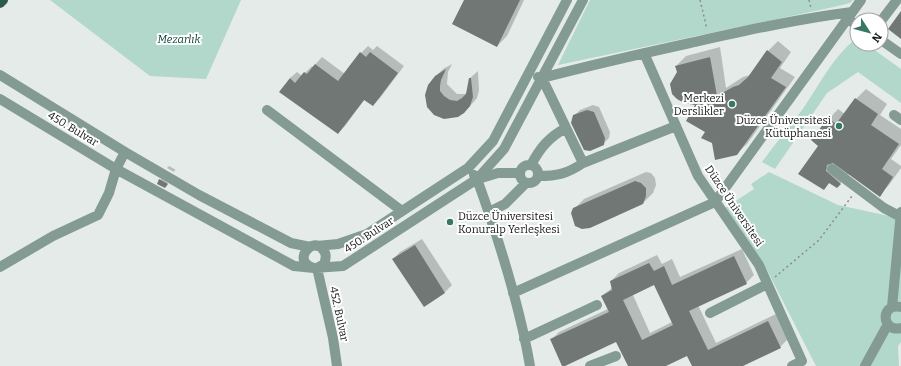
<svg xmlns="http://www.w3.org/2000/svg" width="901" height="366" font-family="Bitter,serif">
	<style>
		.green { fill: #b2d7cb }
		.shadow { fill: #0003; fill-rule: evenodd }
		.building { fill: #717775; fill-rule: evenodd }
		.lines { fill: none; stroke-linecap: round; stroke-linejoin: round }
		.path { stroke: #898e8c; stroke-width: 1.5; stroke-dasharray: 2 3; stroke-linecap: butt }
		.minor { stroke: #839b93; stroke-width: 10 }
		.major { stroke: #2d5a4e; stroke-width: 10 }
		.poi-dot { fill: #377766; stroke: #fff; stroke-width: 1.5 }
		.labels { text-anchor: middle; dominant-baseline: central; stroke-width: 4; stroke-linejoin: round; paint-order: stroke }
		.park-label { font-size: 11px; font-style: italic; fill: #05392e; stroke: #fff }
		.poi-label { font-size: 11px; fill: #151817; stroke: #fff; text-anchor: end }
		.street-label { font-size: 11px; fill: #151817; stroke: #fff }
	</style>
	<rect width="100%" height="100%" fill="#e4ebe8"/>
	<path class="green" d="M 50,0 L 241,0 L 206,79 L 150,76 Z
		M 590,0 L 853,0 L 850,3 L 834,7 L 558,65 Z
		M 857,38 L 857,44 L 866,44 L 901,69 L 901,103 L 858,72 L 827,93 L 775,169 L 762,162 C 775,144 789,127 802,110 C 819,86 833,56 857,38 Z
		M 769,172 L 838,205 L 898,218 L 901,223 L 901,342 L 898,346 L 899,366 L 816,366 L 767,270 L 725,208 L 754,189 L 751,184 Z"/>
	<path class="shadow" d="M 465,0 L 524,0 L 507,36 L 497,46 Z
		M 778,41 L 791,52 L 780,68 L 795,77 L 747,144 L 736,154 L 706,132 L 697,104 L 678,72 L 676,66 L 686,56 L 720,47 L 726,88 L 743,77 L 750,75 L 768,51 Z
		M 368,46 L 373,50 L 377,46 L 404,66 L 380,98 L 373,105 L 365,99 L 345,126 L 338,133 L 290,78 L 297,72 L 302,76 L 312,66 L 313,67 L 322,57 L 345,74 L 361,53 Z
		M 452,64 L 448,72 L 447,84 L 457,94 L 465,94 L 467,92 L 470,78 L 478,71 L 479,90 L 477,98 L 464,113 L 444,118 L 435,77 L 443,69 Z
		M 866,89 L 887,104 L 880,115 L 901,129 L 901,145 L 891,159 L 901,166 L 901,168 L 889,185 L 879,195 L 850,173 L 837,187 L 830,182 L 824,189 L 820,146 L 829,119 L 838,109 L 845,114 L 856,99 Z
		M 593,105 L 599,107 L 610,132 L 609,138 L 603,144 L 574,116 L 580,110 Z
		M 169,166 L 176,170 L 175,170 L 174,172 L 167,168 Z
		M 646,172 L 651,173 L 655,178 L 656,185 L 653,193 L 643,203 L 574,209 L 584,199 Z
		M 162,179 L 168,183 L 166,186 L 160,180 Z
		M 422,239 L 452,285 L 445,292 L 424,305 L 393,259 L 400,252 Z
		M 742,249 L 754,275 L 746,283 L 698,305 L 716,343 L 776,314 L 788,339 L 780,347 L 741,366 L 693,366 L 688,354 L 666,365 L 666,366 L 629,366 L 617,341 L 551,340 L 559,332 L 608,309 L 602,296 L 613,287 L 611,281 L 619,273 L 657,255 L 662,264 L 672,259 L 680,277 ZM 655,284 L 672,322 L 650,333 L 633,295 Z"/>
	<path class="building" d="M 464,0 L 520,0 L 497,47 L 452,24 Z
		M 901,11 L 901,39 L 888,29 Z
		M 767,50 L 782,62 L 771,78 L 786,87 L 737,155 L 715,160 L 712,143 L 701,138 L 705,132 L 686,121 L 695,105 L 684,103 L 677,99 L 672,94 L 670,84 L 677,72 L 675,66 L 710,57 L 717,96 L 733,87 L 739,85 L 748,77 Z
		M 360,52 L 366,57 L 370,52 L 398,73 L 373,106 L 364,100 L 338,134 L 279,92 L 290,78 L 295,83 L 304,72 L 307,74 L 315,64 L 338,81 Z
		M 446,69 L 441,80 L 440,86 L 440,91 L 444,96 L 450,100 L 457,101 L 462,98 L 466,94 L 469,78 L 471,78 L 473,97 L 470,106 L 464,113 L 458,117 L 444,119 L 434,115 L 427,107 L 425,95 L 428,85 L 435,76 Z
		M 855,98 L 878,114 L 871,125 L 899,144 L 882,169 L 893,177 L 880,197 L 833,163 L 827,165 L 826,171 L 841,184 L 837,188 L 829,183 L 824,190 L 798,174 L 818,146 L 811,140 L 828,118 L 836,124 Z
		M 587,110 L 594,112 L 605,138 L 604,145 L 590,151 L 584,150 L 571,123 L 573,115 Z
		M 159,179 L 168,184 L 165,188 L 157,184 Z
		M 635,181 L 641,183 L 646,188 L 646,196 L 643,204 L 590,228 L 582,229 L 575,226 L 571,213 L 573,208 Z
		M 415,245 L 445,293 L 424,307 L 392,259 Z
		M 734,256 L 747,284 L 689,311 L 708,350 L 768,321 L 781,348 L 743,366 L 692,366 L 687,356 L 666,366 L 628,366 L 616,342 L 565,366 L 562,366 L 550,339 L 609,312 L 601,296 L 612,290 L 610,281 L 649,263 L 654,271 L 664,266 L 672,285 ZM 654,285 L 673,325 L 642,340 L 623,300 Z"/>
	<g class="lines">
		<path class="path" d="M 700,0 L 707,29
			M 809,0 L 811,8
			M 775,277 L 819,240 L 852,196"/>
		<path class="minor" d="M 847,19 L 857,25
			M 881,21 L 897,0
			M 881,40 L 901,54
			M 644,53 L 698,176 L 759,265 L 802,361 L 792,366
			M 0,75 L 125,152 L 199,195 L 291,243 L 310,247
			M 538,77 L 542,78 C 591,65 640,54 690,43 C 744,31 797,19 852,12
			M 542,78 L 583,163
			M 0,99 L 116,169 L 294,266 L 314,268 L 343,266 L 477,179 L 504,149 L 583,0
			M 267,110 L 402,211
			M 894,115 L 901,120
			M520 174a9 9 0 1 1 18 0a9 9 0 1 1-18 0Z
			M 531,165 C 540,148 549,137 566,128
			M 832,169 L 884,208 L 901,217
			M 474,175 L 477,179 C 499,240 519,302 530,366
			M 538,176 C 557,176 567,174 583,163 L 676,126
			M 478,179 L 498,173 L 519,173
			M 489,212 L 505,204 L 526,183
			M 317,246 L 338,244 L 367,234 L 468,168 L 493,141 L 567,0
			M 0,267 L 53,236 L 98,215 L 109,193 L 116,169 L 125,152
			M 314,268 C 290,262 314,233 324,251 C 327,255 326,259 324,264 L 317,268 L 333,338 L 337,366
			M 513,293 L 715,202 L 861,0
			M 892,307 L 901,212
			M 901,307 C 880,302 881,333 901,328
			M 710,313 L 767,284
			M 524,339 L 597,305
			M 590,366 L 616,356
			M 865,366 L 888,324"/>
		<path class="major" d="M 0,3 L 3,0"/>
	</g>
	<g class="poi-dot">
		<circle cx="732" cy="104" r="4"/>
		<circle cx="839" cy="126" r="4"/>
		<circle cx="450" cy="222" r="4"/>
	</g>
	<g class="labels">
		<g class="park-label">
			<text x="179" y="39">Mezarlık</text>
		</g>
		<g class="poi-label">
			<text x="724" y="98">Merkezi<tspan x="724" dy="13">Derslikler</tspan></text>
			<text x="831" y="120">Düzce Üniversitesi<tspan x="831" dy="13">Kütüphanesi</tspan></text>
			<text x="458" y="216" text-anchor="start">Düzce Üniversitesi<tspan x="458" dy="13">Konuralp Yerleşkesi</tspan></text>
		</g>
		<g class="street-label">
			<text transform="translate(73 129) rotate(31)">450. Bulvar</text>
			<text transform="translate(734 206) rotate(56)">Düzce Üniversitesi</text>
			<text transform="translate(369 235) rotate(-33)">450. Bulvar</text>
			<text transform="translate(339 314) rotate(78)">452. Bulvar</text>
		</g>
	</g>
	<g transform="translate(869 32) rotate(126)"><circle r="19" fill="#ffffff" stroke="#a1a3a2"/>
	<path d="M0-3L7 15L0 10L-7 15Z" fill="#377766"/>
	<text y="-6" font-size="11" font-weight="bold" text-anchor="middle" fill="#151817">N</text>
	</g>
</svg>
